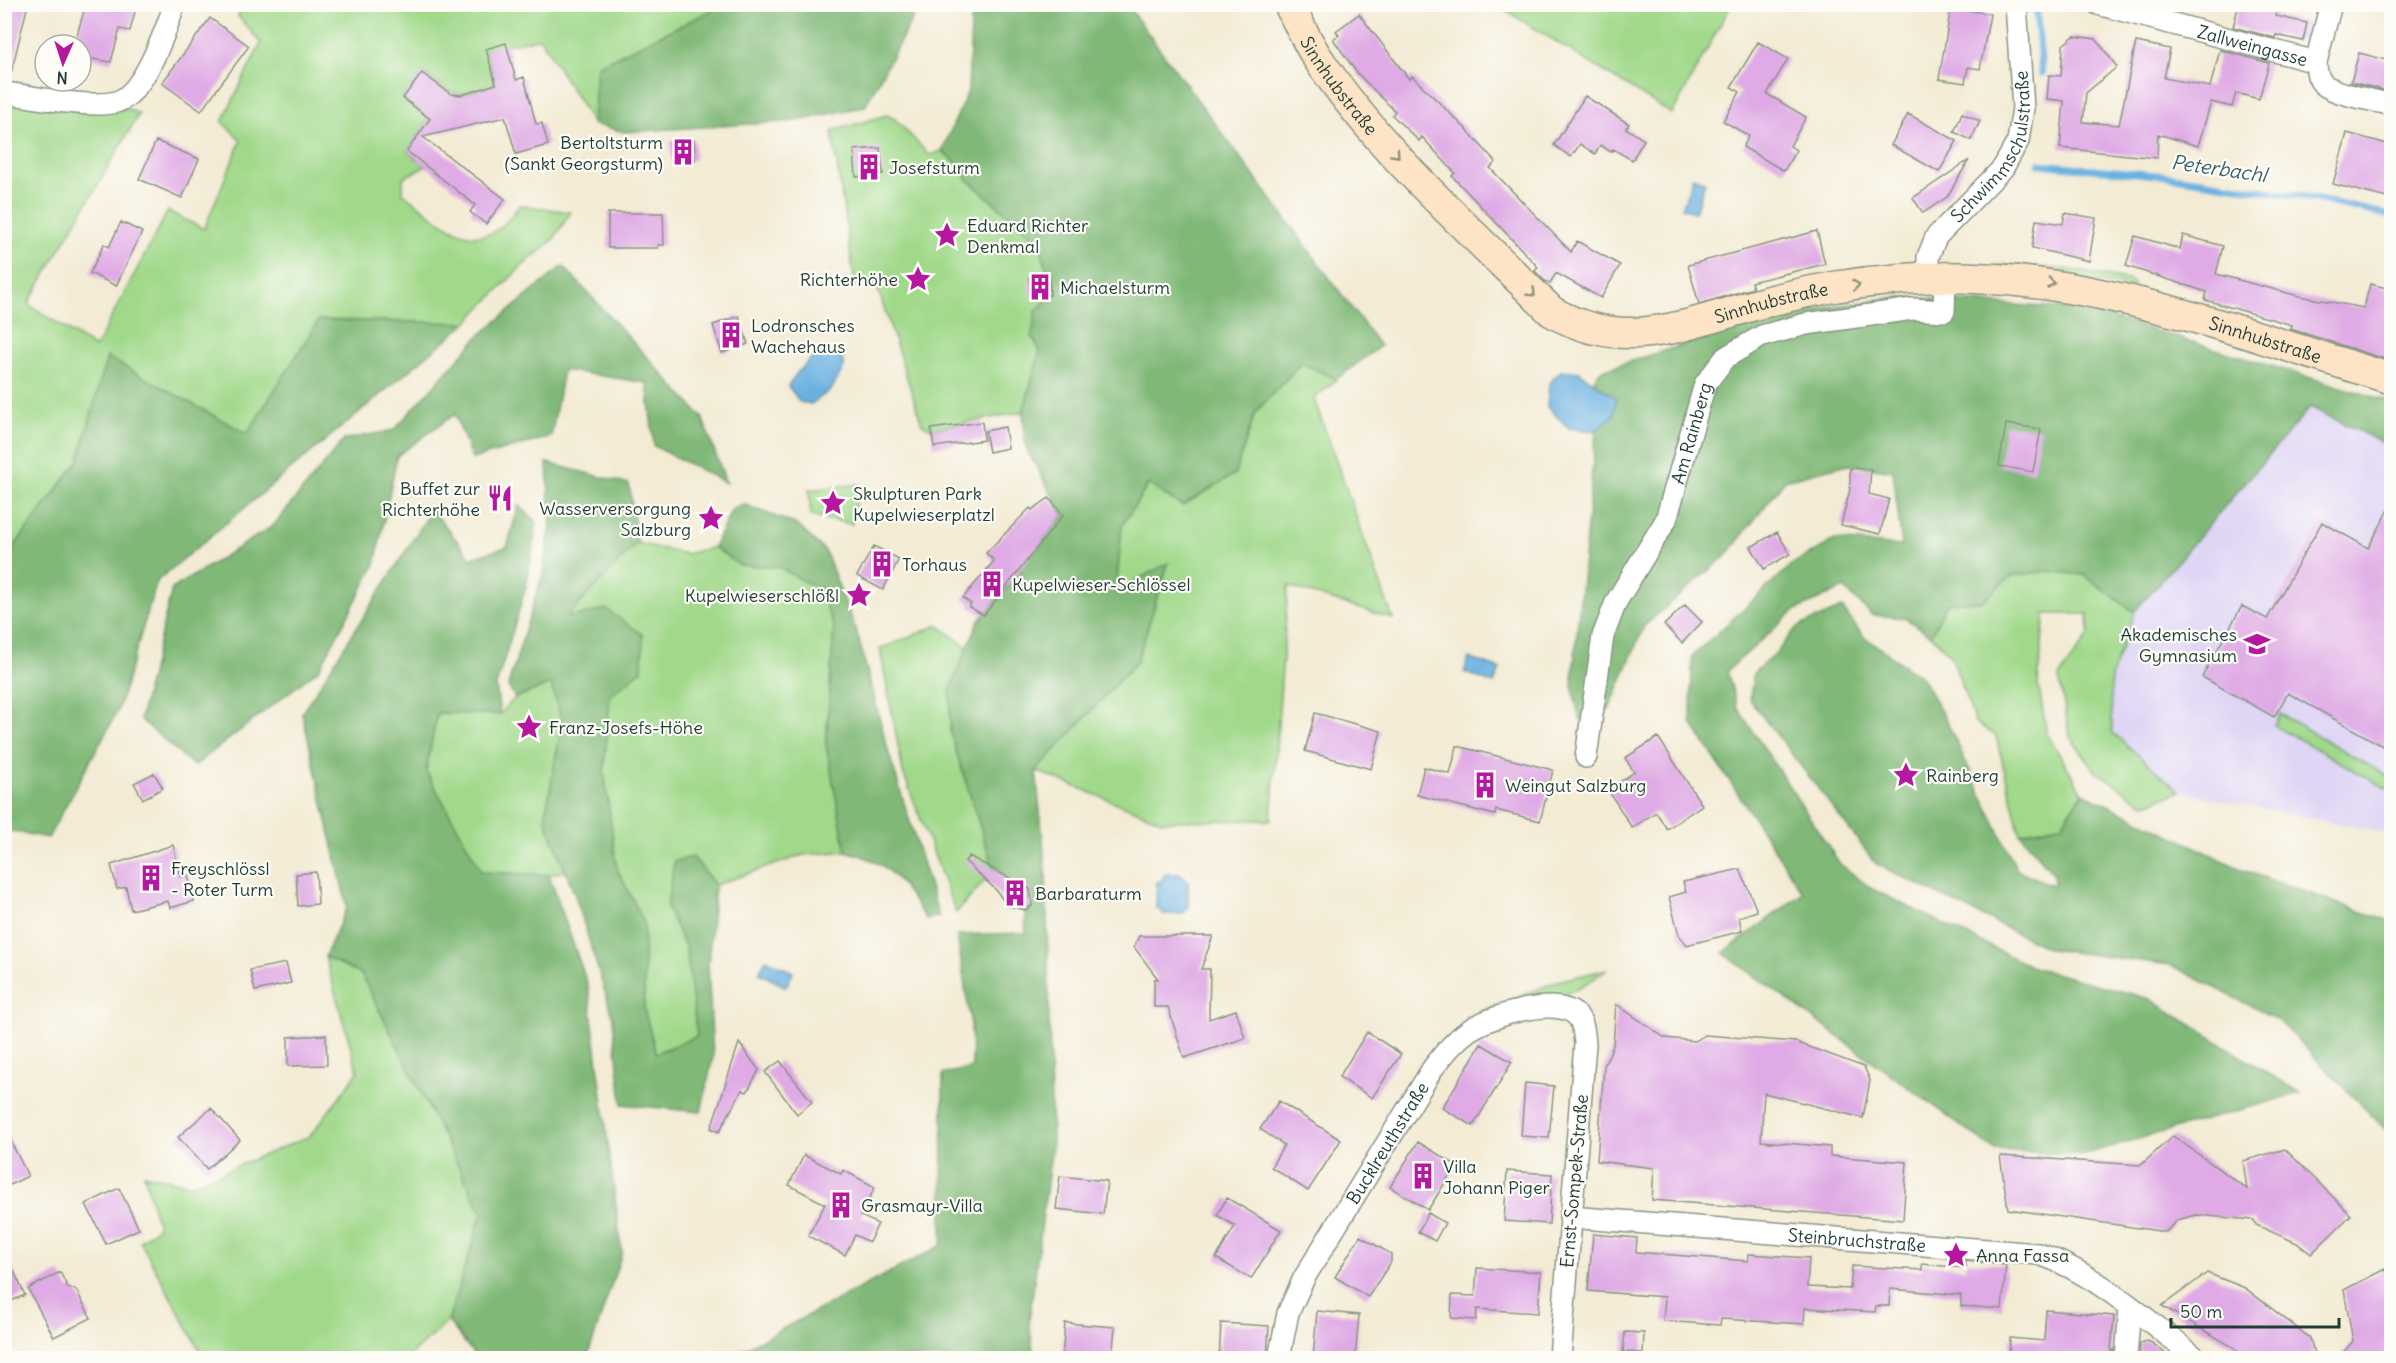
<svg xmlns="http://www.w3.org/2000/svg" width="2396" height="1363" font-family="Delius,sans-serif">
	<style>
		.built { fill: #dfd5f5 }
		.green { fill: #a1d98b; stroke: #608b60; stroke-width: 1.5 }
		.forest { fill: #80b977; stroke: #507b56; stroke-width: 1.5 }
		.water { fill: #6ab1e1; stroke: #44778a; stroke-width: 1.5 }
		.lines { fill: none; stroke-linecap: round; stroke-linejoin: round }
		.stream { stroke: #6ab1e1; stroke-width: 7 }
		.building { fill: #dfaae5 }
		.street-casing { stroke: #899484; stroke-width: 24 }
		.secondary-casing { stroke: #899484; stroke-width: 33 }
		.street { stroke: #fff; stroke-width: 21 }
		.secondary { stroke: #fee4c6; stroke-width: 30 }
		.oneway { stroke: #8e907d }
		.labels { text-anchor: middle; dominant-baseline: central; stroke-width: 4.5; stroke-linejoin: round; paint-order: stroke }
		.street-label { font-size: 18px; fill: #1f3d34; stroke: #fdfcf7 }
		.poi-label { font-size: 18px; fill: #1f3d34; stroke: #fdfcf7; text-anchor: start }
		.water-label { font-size: 20px; font-style: italic; fill: #366068; stroke: #fdfcf7 }
	</style>
	<rect width="100%" height="100%" fill="#fdfcf7"/>
	<filter id="ink" filterUnits="userSpaceOnUse"><feTurbulence type="fractalNoise" baseFrequency=".0167" numOctaves="2"/><feDisplacementMap in="SourceGraphic" scale="12" xChannelSelector="R" yChannelSelector="G"/><feConvolveMatrix kernelMatrix="1 2 1 2 8 2 1 2 1" color-interpolation-filters="sRGB"/></filter>
	<filter id="wash" filterUnits="userSpaceOnUse"><feTurbulence type="fractalNoise" baseFrequency=".008" numOctaves="4" result="noise"/><feDisplacementMap in="SourceGraphic" scale="24" xChannelSelector="R" yChannelSelector="G"/><feGaussianBlur stdDeviation="1.35" result="paint"/><feColorMatrix in="noise" values="0 0 0 0 0 0 0 0 0 0 0 0 0 0 0 0 0 1.4 0 .05"/><feComposite in="paint" operator="in"/></filter>
	<g filter="url(#wash)">
		<rect width="100%" height="100%" fill="#f3ebd4"/>
		<path class="built" d="M 2311,407 L 2391,447 L 2391,834 L 2180,792 L 2112,732 L 2111,677 L 2134,612 Z"/>
		<path class="green" d="M 242,5 L 723,5 L 597,66 L 593,124 L 540,38 L 486,49 L 496,84 C 450,99 460,98 422,73 L 403,98 L 430,119 L 407,151 L 426,166 L 403,178 L 403,193 C 430,212 467,254 501,227 C 508,221 514,212 520,205 L 571,212 L 553,240 L 521,267 L 466,323 L 319,320 L 247,434 L 107,357 L 79,460 L 5,559 L 5,82 L 93,93 L 139,114 L 28,304 L 95,348 L 168,211 L 204,229 L 241,140 L 222,122 L 261,43 L 238,16 Z
			M 1497,5 L 1731,4 L 1731,5 L 1672,114 Z
			M 887,115 L 895,119 L 929,155 L 942,151 L 969,173 L 966,178 L 1039,242 L 1049,277 L 1050,295 L 1036,312 L 1032,336 L 1040,351 L 1023,412 L 931,429 L 922,424 L 877,286 L 855,284 L 832,131 Z
			M 1999,265 L 2066,269 L 2131,281 L 2134,286 L 2130,288 Z
			M 1301,363 L 1337,379 L 1314,399 L 1393,619 L 1288,586 L 1271,820 L 1162,821 L 1036,771 L 1137,661 L 1168,564 L 1116,592 L 1122,526 L 1149,484 L 1235,474 L 1255,413 Z
			M 859,484 L 852,524 L 811,516 L 809,490 Z
			M 637,543 L 686,554 L 714,547 L 739,565 L 779,567 L 820,590 L 834,628 L 826,744 L 846,851 L 803,855 L 715,885 L 693,857 L 667,908 L 686,948 L 697,1036 L 656,1053 L 644,1009 L 644,922 L 617,869 L 604,772 L 610,695 L 642,670 L 565,618 Z
			M 2046,571 L 2084,575 L 2134,612 L 2111,677 L 2112,732 L 2180,792 L 2144,804 L 2097,772 L 2070,737 L 2059,677 L 2089,635 L 2088,614 L 2045,614 L 2038,684 L 2047,734 L 2083,793 L 2062,824 L 2020,834 L 1996,736 L 1975,722 L 1951,655 L 1931,635 L 1947,603 L 1982,601 L 2012,576 Z
			M 938,625 L 967,647 L 950,732 L 994,870 L 956,913 L 903,772 L 880,649 Z
			M 551,683 L 562,722 L 545,818 L 565,871 L 549,875 L 482,872 L 426,771 L 437,713 L 500,714 L 515,698 Z
			M 2280,714 L 2391,778 L 2391,791 L 2274,725 Z
			M 325,957 L 361,974 L 482,1213 L 448,1321 L 407,1358 L 204,1358 L 140,1241 L 158,1227 L 144,1174 L 191,1185 L 310,1136 L 358,1072 Z
			M 1607,969 C 1574,998 1524,1006 1481,1012 L 1558,981 Z"/>
		<path class="forest" d="M 723,5 L 723,4 L 920,5 L 865,106 L 798,121 L 625,132 L 593,124 L 597,66 Z
			M 972,5 L 1127,5 L 1380,346 L 1337,379 L 1301,363 L 1255,413 L 1235,474 L 1182,506 L 1148,484 L 1122,526 L 1116,591 L 1168,563 L 1137,661 L 1036,771 L 1046,873 L 1052,1145 L 1029,1321 L 1034,1358 L 720,1358 L 736,1353 L 942,1245 L 943,1074 L 972,1068 L 971,1025 L 957,935 L 1026,933 L 1025,910 L 1032,904 L 1030,889 L 994,870 L 950,732 L 950,689 L 978,622 L 1021,571 L 1019,569 L 1063,515 L 1026,448 L 1023,412 L 1040,351 L 1032,336 L 1036,312 L 1050,295 L 1049,277 L 1039,242 L 966,178 L 969,173 L 942,151 L 968,91 Z
			M 563,266 L 702,417 L 726,483 L 654,446 L 647,383 L 563,370 L 551,437 L 472,459 L 455,414 L 397,456 L 375,565 L 319,669 L 194,766 L 140,719 L 172,589 L 273,526 L 344,440 L 394,430 L 479,336 Z
			M 1898,297 L 2086,310 L 2391,402 L 2391,447 L 2310,407 L 2134,612 L 2084,575 L 2046,571 L 2012,576 L 1982,601 L 1947,603 L 1931,635 L 1905,618 L 1872,615 L 1844,588 L 1794,611 L 1727,671 L 1737,707 L 1840,864 L 1872,889 L 2032,967 L 2150,999 L 2300,1093 L 2082,1155 L 1995,1150 L 1723,953 L 1803,893 L 1691,722 L 1692,656 L 1794,563 L 1835,540 L 1902,546 L 1893,471 L 1848,464 L 1785,480 L 1728,554 L 1644,626 L 1609,710 L 1580,720 L 1572,685 L 1596,431 L 1614,415 L 1616,398 L 1593,381 L 1600,371 L 1781,314 Z
			M 319,320 L 466,323 L 157,581 L 118,710 L 48,838 L 5,830 L 5,559 L 79,460 L 107,357 L 247,434 Z
			M 547,463 L 629,484 L 637,543 L 566,618 L 606,609 L 643,635 L 642,670 L 610,695 L 604,772 L 617,869 L 644,922 L 644,1009 L 656,1053 L 697,1036 L 686,948 L 667,908 L 674,861 L 693,857 L 715,885 L 708,964 L 713,1057 L 701,1112 L 622,1104 L 613,1018 L 576,898 L 545,818 L 562,722 L 551,684 L 515,698 L 508,686 L 542,576 L 551,526 Z
			M 743,504 L 797,525 L 825,551 L 857,633 L 889,754 L 939,917 L 926,919 C 899,881 893,863 846,851 L 826,744 L 834,628 L 820,590 L 779,567 L 739,565 L 714,547 L 732,509 Z
			M 519,505 L 537,523 L 526,587 L 496,686 L 500,714 L 437,713 L 426,771 L 482,872 L 549,875 L 588,986 L 622,1253 L 588,1355 L 589,1358 L 477,1358 L 448,1321 L 482,1213 L 361,974 L 325,957 L 347,907 L 302,713 L 432,510 L 471,558 L 507,547 Z
			M 1842,608 L 1863,636 L 1922,678 L 1947,722 L 2017,870 L 2054,886 L 2053,873 L 2020,834 L 2062,824 L 2083,793 L 2243,870 L 2391,922 L 2391,1135 L 2278,1020 L 2171,965 L 2049,949 L 1876,864 L 1750,700 L 1753,673 L 1776,653 L 1797,627 Z"/>
		<path class="water" d="M 1693,177 L 1705,182 L 1695,212 L 1682,208 Z
			M 816,354 L 841,355 L 844,367 L 831,390 L 811,404 L 800,402 L 788,386 L 797,373 Z
			M 1562,370 L 1579,372 L 1616,398 L 1614,415 L 1596,431 L 1569,428 L 1547,407 L 1549,383 Z
			M 1469,658 L 1500,669 L 1494,684 L 1464,672 Z
			M 1165,874 L 1181,874 L 1188,882 L 1188,909 L 1182,914 L 1163,914 L 1161,909 L 1156,908 L 1157,882 L 1161,881 Z
			M 766,959 L 793,972 L 786,987 L 759,973 Z"/>
		<g class="lines">
			<path class="stream" d="M 2036,4 L 2042,73
				M 2039,164 L 2167,176 L 2311,198 L 2392,216"/>
		</g>
		<g id="blocks">
			<path class="building" d="M 4,4 L 28,4 L 11,73 L 4,72 Z
				M 86,4 L 137,4 L 130,31 L 120,29 L 111,62 L 81,57 L 81,45 L 74,45 Z
				M 2239,4 L 2279,4 L 2276,16 L 2307,23 L 2303,41 L 2276,35 L 2275,38 L 2233,27 Z
				M 1951,7 L 1990,14 L 1980,69 L 1968,67 L 1965,83 L 1939,79 Z
				M 1359,14 L 1409,79 L 1412,76 L 1465,128 L 1496,162 L 1490,168 L 1571,252 L 1577,241 L 1620,265 L 1601,298 L 1556,273 L 1550,283 L 1545,281 L 1535,271 L 1538,267 L 1452,176 L 1455,173 L 1422,137 L 1419,141 L 1392,115 L 1395,111 L 1357,73 L 1333,39 L 1339,35 L 1336,31 Z
				M 210,18 L 249,46 L 201,111 L 162,83 Z
				M 2074,36 L 2096,39 L 2117,67 L 2086,93 L 2083,122 L 2119,125 L 2136,42 L 2170,49 L 2164,78 L 2210,87 L 2220,50 L 2269,63 L 2259,99 L 2236,93 L 2232,107 L 2211,102 L 2198,146 L 2158,134 L 2157,158 L 2060,148 L 2064,101 L 2047,99 L 2049,75 L 2061,76 L 2063,45 Z
				M 1758,42 L 1788,59 L 1767,94 L 1806,117 L 1790,146 L 1796,150 L 1784,171 L 1743,147 L 1749,136 L 1723,121 L 1740,92 L 1731,87 Z
				M 506,43 L 516,80 L 524,77 L 536,124 L 542,123 L 548,145 L 516,154 L 505,117 L 423,137 L 505,199 L 486,224 L 470,212 L 475,205 L 407,151 L 430,119 L 403,98 L 422,73 L 451,94 L 462,95 L 496,84 L 486,49 Z
				M 2359,53 L 2391,61 L 2391,92 L 2351,82 Z
				M 1585,96 L 1629,124 L 1626,128 L 1644,140 L 1632,160 L 1613,149 L 1611,152 L 1600,145 L 1595,154 L 1580,144 L 1571,157 L 1554,145 Z
				M 1962,113 L 1980,121 L 1971,140 L 1954,132 Z
				M 1908,114 L 1957,141 L 1939,172 L 1891,145 Z
				M 2347,133 L 2391,145 L 2391,199 L 2333,184 Z
				M 694,140 L 695,160 L 672,161 L 670,141 Z
				M 156,141 L 199,159 L 182,198 L 139,179 Z
				M 880,148 L 883,174 L 856,177 L 854,150 Z
				M 1969,160 L 1947,197 L 1923,213 L 1913,198 Z
				M 608,213 L 663,213 L 664,245 L 658,245 L 658,248 L 608,248 Z
				M 2065,213 L 2096,218 L 2089,261 L 2032,248 L 2036,220 L 2063,224 Z
				M 121,222 L 142,232 L 116,286 L 90,273 L 104,244 L 109,247 Z
				M 1817,231 L 1825,264 L 1751,282 L 1753,288 L 1699,304 L 1688,265 Z
				M 2183,235 L 2223,246 L 2216,274 L 2299,296 L 2364,308 L 2370,284 L 2391,289 L 2391,361 L 2291,329 L 2292,325 L 2205,300 L 2207,292 L 2126,266 L 2135,236 L 2180,249 Z
				M 1049,277 L 1050,295 L 1031,297 L 1029,278 Z
				M 739,316 L 748,344 L 722,353 L 713,325 Z
				M 982,422 L 984,440 L 934,447 L 931,429 Z
				M 2006,424 L 2041,429 L 2033,472 L 1999,466 Z
				M 1005,427 L 1008,448 L 989,452 L 985,431 Z
				M 1850,468 L 1871,469 L 1869,494 L 1889,499 L 1880,534 L 1841,525 L 1850,489 Z
				M 1049,498 L 1063,515 L 984,615 L 969,607 L 971,604 L 963,598 L 994,561 L 986,553 L 1030,508 L 1032,510 Z
				M 2391,506 L 2391,738 L 2386,748 L 2288,693 L 2274,717 L 2202,677 L 2242,606 L 2267,619 L 2322,522 L 2368,548 Z
				M 1777,532 L 1790,554 L 1764,569 L 1751,547 Z
				M 874,546 L 899,559 L 883,590 L 857,576 Z
				M 1685,605 L 1702,622 L 1682,643 L 1664,625 Z
				M 1315,713 L 1381,731 L 1371,769 L 1305,751 Z
				M 1658,737 L 1702,805 L 1667,829 L 1656,812 L 1632,828 L 1608,790 L 1634,772 L 1625,758 Z
				M 1457,746 L 1553,770 L 1540,821 L 1496,810 L 1495,815 L 1417,795 L 1424,767 L 1450,774 Z
				M 154,773 L 163,788 L 143,799 L 134,783 Z
				M 173,845 L 181,877 L 188,875 L 194,901 L 170,908 L 168,901 L 131,910 L 126,887 L 117,889 L 111,865 Z
				M 969,856 L 1030,889 L 1032,906 L 1025,910 L 1006,905 L 997,891 L 965,861 Z
				M 1740,869 L 1757,911 L 1739,917 L 1742,931 L 1687,945 L 1679,935 L 1669,897 L 1686,892 L 1683,882 Z
				M 316,872 L 318,904 L 298,906 L 296,874 Z
				M 1139,936 L 1213,936 L 1201,969 L 1210,969 L 1209,1019 L 1236,1010 L 1245,1038 L 1184,1058 L 1168,1007 L 1154,1007 L 1154,979 L 1158,979 L 1134,947 Z
				M 286,963 L 291,983 L 255,991 L 250,970 Z
				M 1616,1004 L 1665,1038 L 1695,1041 L 1705,1035 L 1796,1042 L 1864,1067 L 1870,1080 L 1863,1118 L 1764,1093 L 1761,1141 L 1830,1147 L 1830,1156 L 1907,1162 L 1903,1220 L 1652,1200 L 1654,1168 L 1597,1161 L 1604,1066 L 1613,1046 Z
				M 1367,1032 L 1401,1054 L 1372,1098 L 1339,1077 Z
				M 326,1035 L 327,1065 L 288,1066 L 288,1037 Z
				M 739,1043 L 759,1070 L 747,1092 L 742,1090 L 719,1132 L 711,1128 Z
				M 1481,1044 L 1512,1062 L 1473,1126 L 1442,1108 Z
				M 780,1061 L 812,1102 L 797,1114 L 765,1072 Z
				M 1525,1083 L 1554,1086 L 1549,1138 L 1521,1136 Z
				M 1279,1101 L 1341,1140 L 1308,1191 L 1271,1167 L 1284,1145 L 1260,1129 Z
				M 211,1108 L 240,1140 L 207,1169 L 178,1137 Z
				M 4,1128 L 28,1176 L 4,1188 Z
				M 2173,1136 L 2247,1189 L 2243,1161 L 2285,1149 L 2351,1215 L 2311,1254 L 2297,1243 L 2256,1225 L 2254,1220 L 2196,1215 L 2177,1220 L 2166,1232 L 2008,1209 L 2000,1156 L 2141,1165 Z
				M 1418,1142 L 1456,1165 L 1428,1210 L 1390,1187 Z
				M 804,1155 L 841,1174 L 843,1170 L 875,1187 L 861,1216 L 878,1224 L 869,1242 L 855,1235 L 845,1255 L 808,1236 L 825,1204 L 789,1185 Z
				M 1507,1171 L 1552,1174 L 1549,1224 L 1504,1221 Z
				M 1060,1176 L 1107,1181 L 1103,1214 L 1056,1209 Z
				M 119,1188 L 139,1229 L 106,1244 L 86,1204 Z
				M 1227,1198 L 1281,1230 L 1251,1279 L 1216,1258 L 1235,1226 L 1217,1215 Z
				M 1428,1213 L 1445,1223 L 1435,1241 L 1418,1232 Z
				M 1593,1234 L 1637,1238 L 1636,1252 L 1748,1261 L 1749,1254 L 1809,1258 L 1807,1287 L 1850,1289 L 1852,1266 L 1922,1270 L 1922,1264 L 1965,1268 L 1965,1261 L 2006,1265 L 2002,1309 L 1961,1306 L 1961,1295 L 1890,1289 L 1889,1306 L 1876,1306 L 1875,1312 L 1805,1308 L 1804,1324 L 1721,1319 L 1720,1325 L 1663,1321 L 1665,1297 L 1588,1291 Z
				M 1360,1236 L 1391,1254 L 1391,1262 L 1368,1297 L 1335,1277 Z
				M 4,1250 L 25,1295 L 4,1304 Z
				M 1477,1268 L 1541,1272 L 1538,1313 L 1477,1309 L 1476,1320 L 1451,1318 L 1452,1295 L 1475,1296 Z
				M 2385,1269 L 2391,1279 L 2391,1359 L 2338,1359 L 2353,1341 L 2344,1290 Z
				M 60,1272 L 68,1288 L 76,1290 L 91,1318 L 54,1337 L 28,1289 Z
				M 2207,1273 L 2245,1288 L 2310,1338 L 2315,1359 L 2246,1359 L 2233,1347 L 2162,1306 Z
				M 2046,1310 L 2114,1316 L 2111,1351 L 2114,1350 L 2113,1359 L 2009,1359 L 2010,1338 L 2044,1341 Z
				M 1317,1311 L 1359,1315 L 1355,1359 L 1313,1359 Z
				M 1065,1323 L 1115,1327 L 1112,1359 L 1062,1359 Z
				M 1221,1323 L 1269,1326 L 1267,1359 L 1219,1359 Z
				M 1625,1332 L 1644,1333 L 1643,1353 L 1623,1352 Z
				M 2147,1341 L 2152,1343 L 2172,1359 L 2139,1359 L 2140,1343 Z"/>
		</g>
	</g>
	<g filter="url(#ink)">
		<use href="#blocks" fill-opacity="0" stroke="#899484" stroke-width="1.5"/>
		<g class="lines">
			<g class="street-casing">
				<g id="street">
					<path id="s1" d="M 2098,4 L 2316,62 C 2316,70 2317,78 2323,84 C 2336,95 2375,100 2392,105"/>
					<path d="M 2316,62 L 2331,4"/>
					<path d="M 4,93 C 33,96 90,109 116,102 C 144,95 166,29 175,4"/>
					<path id="s2" d="M 1928,277 L 1928,257 L 1936,237 L 2003,168 L 2018,141 L 2023,108 L 2016,4"/>
					<path id="s3" d="M 1586,757 L 1603,636 L 1616,602 L 1666,520 L 1705,384 L 1726,357 L 1762,336 L 1806,324 L 1913,309 L 1944,311 L 1945,278"/>
					<path id="s4" d="M 1570,1217 L 2038,1254 C 2092,1270 2152,1324 2196,1358"/>
					<path id="s5" d="M 1279,1358 L 1288,1313 L 1304,1278 L 1433,1068 C 1444,1054 1454,1041 1468,1031 C 1489,1016 1559,994 1578,1017 C 1584,1024 1584,1035 1585,1044 L 1560,1358"/>
					<path d="M 2126,1358 L 2130,1307"/>
				</g>
			</g>
			<g class="secondary-casing">
				<g id="secondary">
					<path id="s6" d="M 1289,4 C 1298,22 1306,40 1317,57 C 1379,151 1471,231 1551,311 C 1629,357 1694,320 1773,300 C 1815,289 1859,282 1902,279 C 2076,266 2229,330 2392,379"/>
				</g>
			</g>
			<use href="#street" class="street"/>
			<use href="#secondary" class="secondary"/>
		</g>
		<defs><path id="oneway-chevron" d="M-2-3.5L2.5 0L-2 3.5" fill="none" stroke-width="1.6" stroke-linecap="round" stroke-linejoin="round" transform="scale(1.5)"/></defs>
		<g class="oneway">
			<use href="#oneway-chevron" transform="translate(1396 154) rotate(47)"/>
			<use href="#oneway-chevron" transform="translate(2051 283) rotate(7)"/>
			<use href="#oneway-chevron" transform="translate(1856 285) rotate(-8)"/>
			<use href="#oneway-chevron" transform="translate(1532 293) rotate(45)"/>
		</g>
	</g>
	<defs>
		<g id="building-bare" transform="scale(2.07)"><path d="M-4-6H4V6H1V3H-1V6H-4ZM-2.5-4.3h1.7v1.8h-1.7ZM.8-4.3h1.7v1.8H.8ZM-2.5-1h1.7V.8h-1.7ZM.8-1h1.7V.8H.8Z" fill="#b5179e" stroke="#fdfcf7" stroke-width="2.5" paint-order="stroke"/></g>
		<g id="sight-bare" transform="scale(2.07)"><path d="M0-6L1.8-2.2L6-1.7L2.9 1.2L3.7 5.4L0 3.3L-3.7 5.4L-2.9 1.2L-6-1.7L-1.8-2.2Z" fill="#b5179e" stroke="#fdfcf7" stroke-width="2.5" paint-order="stroke"/></g>
		<g id="restaurant-bare" transform="scale(2.07)"><path d="M-5-6h1v4h1v-4h1v4h1v-4h1v5L-1.5 .5V6h-2V.5L-5-1ZM5-6V6H3V1.5H1.5Q1.5-4 5-6Z" fill="#b5179e" stroke="#fdfcf7" stroke-width="2.5" paint-order="stroke"/></g>
		<g id="school-bare" transform="scale(2.07)"><path d="M0-5L7-2L0 1L-7-2ZM-4 1L0 2.5L4 1V4Q0 6-4 4Z" fill="#b5179e" stroke="#fdfcf7" stroke-width="2.5" paint-order="stroke"/></g>
	</defs>
	<g fill-rule="evenodd">
		<use href="#building-bare" x="683" y="152"/>
		<use href="#building-bare" x="869" y="167"/>
		<use href="#sight-bare" x="947" y="235"/>
		<use href="#sight-bare" x="918" y="279"/>
		<use href="#building-bare" x="1040" y="287"/>
		<use href="#building-bare" x="731" y="335"/>
		<use href="#restaurant-bare" x="500" y="498"/>
		<use href="#sight-bare" x="833" y="503"/>
		<use href="#sight-bare" x="711" y="518"/>
		<use href="#building-bare" x="882" y="564"/>
		<use href="#building-bare" x="992" y="584"/>
		<use href="#sight-bare" x="859" y="595"/>
		<use href="#school-bare" x="2257" y="644"/>
		<use href="#sight-bare" x="529" y="727"/>
		<use href="#sight-bare" x="1906" y="775"/>
		<use href="#building-bare" x="1485" y="785"/>
		<use href="#building-bare" x="151" y="878"/>
		<use href="#building-bare" x="1015" y="893"/>
		<use href="#building-bare" x="1423" y="1176"/>
		<use href="#building-bare" x="841" y="1205"/>
		<use href="#sight-bare" x="1956" y="1255"/>
	</g>
	<g class="labels">
		<g class="street-label">
			<text stroke="none"><textPath href="#s1" startOffset="160">Zallweingasse</textPath></text>
			<text stroke="none"><textPath href="#s6" startOffset="96">Sinnhubstraße</textPath></text>
			<text stroke="none"><textPath href="#s2" startOffset="153">Schwimmschulstraße</textPath></text>
			<text stroke="none"><textPath href="#s6" startOffset="634">Sinnhubstraße</textPath></text>
			<text stroke="none"><textPath href="#s6" startOffset="1138">Sinnhubstraße</textPath></text>
			<text stroke="none"><textPath href="#s3" startOffset="345">Am Rainberg</textPath></text>
			<text stroke="none"><textPath href="#s5" startOffset="243">Bucklreuthstraße</textPath></text>
			<text transform="translate(1574 1181) rotate(-85)">Ernst-Sompek-Straße</text>
			<text stroke="none"><textPath href="#s4" startOffset="288">Steinbruchstraße</textPath></text>
		</g>
		<g class="poi-label">
			<text x="663" y="142" text-anchor="end">Bertoltsturm<tspan x="663" dy="21">(Sankt Georgsturm)</tspan></text>
			<text x="889" y="167">Josefsturm</text>
			<text x="967" y="225">Eduard Richter<tspan x="967" dy="21">Denkmal</tspan></text>
			<text x="898" y="279" text-anchor="end">Richterhöhe</text>
			<text x="1060" y="287">Michaelsturm</text>
			<text x="751" y="325">Lodronsches<tspan x="751" dy="21">Wachehaus</tspan></text>
			<text x="480" y="488" text-anchor="end">Buffet zur<tspan x="480" dy="21">Richterhöhe</tspan></text>
			<text x="853" y="493">Skulpturen Park<tspan x="853" dy="21">Kupelwieserplatzl</tspan></text>
			<text x="691" y="508" text-anchor="end">Wasserversorgung<tspan x="691" dy="21">Salzburg</tspan></text>
			<text x="902" y="564">Torhaus</text>
			<text x="1012" y="584">Kupelwieser-Schlössel</text>
			<text x="839" y="595" text-anchor="end">Kupelwieserschlößl</text>
			<text x="2237" y="634" text-anchor="end">Akademisches<tspan x="2237" dy="21">Gymnasium</tspan></text>
			<text x="549" y="727">Franz-Josefs-Höhe</text>
			<text x="1926" y="775">Rainberg</text>
			<text x="1505" y="785">Weingut Salzburg</text>
			<text x="171" y="868">Freyschlössl<tspan x="171" dy="21">- Roter Turm</tspan></text>
			<text x="1035" y="893">Barbaraturm</text>
			<text x="1443" y="1166">Villa<tspan x="1443" dy="21">Johann Piger</tspan></text>
			<text x="861" y="1205">Grasmayr-Villa</text>
			<text x="1976" y="1255">Anna Fassa</text>
		</g>
		<g class="water-label">
			<text transform="translate(2219 168) rotate(8)">Peterbachl</text>
		</g>
	</g>
	<rect width="2396" height="1363" fill="none" stroke="#fdfcf7" stroke-width="24"/>
	<g transform="translate(63 63) rotate(183)"><circle r="28" fill="#fdfcf7" stroke="#a4b0a9" stroke-width="1.5"/>
	<path d="M0-4.5L10 22L0 15L-10 22Z" fill="#b5179e"/>
	<text y="-9" font-size="16" font-weight="bold" text-anchor="middle" fill="#1f3d34">N</text>
	</g>
	<path d="M2171 1318v9h168v-9" fill="none" stroke="#1f3d34" stroke-width="3"/>
	<text x="2180" y="1318" font-size="18" fill="#1f3d34" stroke="#fdfcf7" stroke-width="4.5" paint-order="stroke">50 m</text>
</svg>
